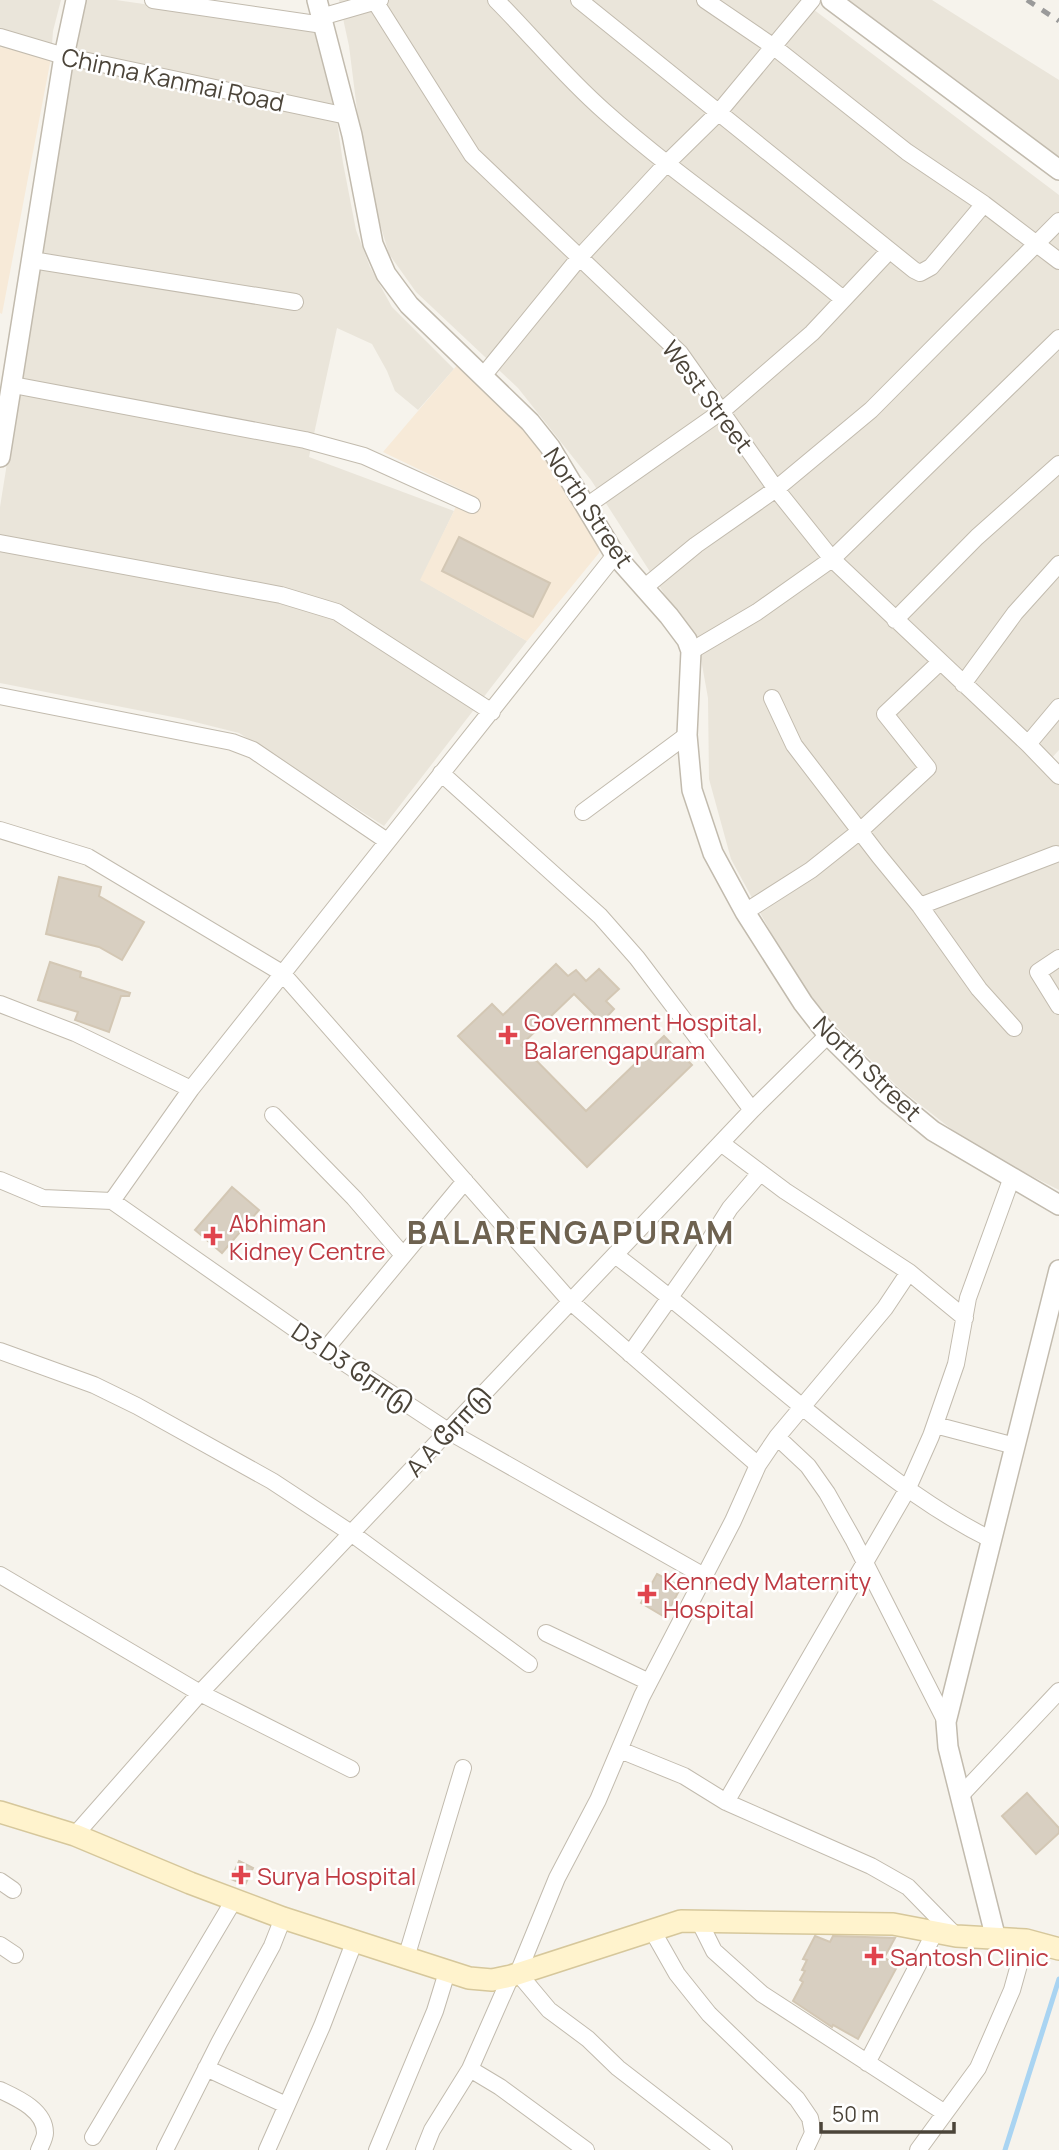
<svg xmlns="http://www.w3.org/2000/svg" width="1059" height="2150" font-family="Manrope,'Noto Sans Tamil',sans-serif">
	<style>
		.residential { fill: #eae5da }
		.commercial { fill: #f7ead8 }
		.lines { fill: none; stroke-linecap: round; stroke-linejoin: round }
		.stream { stroke: #a9d4f2; stroke-width: 5 }
		.building { fill: #d8cfc1; stroke: #d3c7b4; stroke-width: 2 }
		.minor-casing { stroke: #c2bbae; stroke-width: 18 }
		.tertiary-casing { stroke: #c2bbae; stroke-width: 22 }
		.secondary-casing { stroke: #d6c79b; stroke-width: 24 }
		.minor { stroke: #fff; stroke-width: 16 }
		.tertiary { stroke: #fff; stroke-width: 19 }
		.secondary { stroke: #fff3cd; stroke-width: 21 }
		.rail { stroke: #9a9a9a; stroke-width: 5; stroke-dasharray: 9 9; stroke-linecap: butt }
		.health-dot { fill: #e0444e; stroke: #fff; stroke-width: 2.5 }
		.labels { text-anchor: middle; dominant-baseline: central; stroke-width: 5; stroke-linejoin: round; paint-order: stroke }
		.street-label { font-size: 24px; fill: #4b4439; stroke: #fff }
		.health-label { font-size: 24px; fill: #be3a42; stroke: #fff; text-anchor: start }
		.district-label { font-size: 32px; font-weight: bold; letter-spacing: 2px; fill: #6e6250; stroke: #fff }
	</style>
	<rect width="100%" height="100%" fill="#f6f3ec"/>
	<path class="residential" d="M 0,0 L 61,0 L 53,31 L 51,58 L 0,47 Z
		M 81,0 L 116,0 L 324,30 L 343,163 L 356,230 L 370,267 L 392,307 L 454,369 L 418,410 L 395,391 L 387,371 L 372,344 L 337,328 L 309,457 L 454,511 L 421,580 L 527,641 L 384,826 L 239,733 L 183,719 L 0,683 L 0,507 Z
		M 339,0 L 801,0 L 1059,195 L 1059,750 L 1049,761 L 1059,770 L 1059,1190 L 973,1146 L 899,1088 L 819,1009 L 777,944 L 731,859 L 709,779 L 708,698 L 699,648 L 591,480 L 518,388 L 416,292 L 389,254 L 365,173 L 349,46 Z
		M 838,0 L 932,0 L 1059,80 L 1059,162 Z"/>
	<path class="commercial" d="M 0,47 L 51,58 L 2,314 L 0,313 Z
		M 459,363 L 532,437 L 601,540 L 599,553 L 527,641 L 420,580 L 454,511 L 462,490 L 383,452 Z"/>
	<g class="lines">
		<path class="stream" d="M 1005,2150 L 1059,1979"/>
	</g>
	<path class="building" d="M 459,537 L 550,583 L 533,617 L 442,571 Z
		M 59,877 L 101,887 L 99,896 L 144,922 L 122,960 L 99,947 L 46,934 Z
		M 50,962 L 81,972 L 80,977 L 130,993 L 129,996 L 121,996 L 109,1032 L 75,1020 L 78,1012 L 38,1000 Z
		M 556,964 L 568,976 L 576,970 L 586,981 L 599,969 L 619,989 L 606,1001 L 614,1009 L 602,1022 L 574,994 L 521,1045 L 586,1111 L 664,1036 L 692,1065 L 587,1167 L 458,1036 L 492,1004 L 503,1015 Z
		M 232,1187 L 259,1210 L 222,1253 L 195,1230 Z
		M 657,1574 L 681,1587 L 665,1617 L 641,1603 Z
		M 1027,1793 L 1059,1828 L 1059,1833 L 1036,1854 L 1002,1816 Z
		M 239,1861 L 253,1868 L 245,1885 L 231,1879 Z
		M 815,1936 L 830,1942 L 833,1936 L 895,1938 L 884,1958 L 898,1965 L 858,2039 L 833,2025 L 832,2027 L 793,2001 L 803,1982 L 800,1980 L 805,1971 L 802,1970 L 807,1960 L 803,1959 Z"/>
	<g class="lines">
		<g class="minor-casing">
			<path id="minor" d="M 153,0 L 323,25
				M 496,0 C 533,37 564,76 604,111 C 680,179 765,234 843,299
				M 579,0 L 914,270 L 920,273 L 931,267 L 984,204
				M 705,0 L 774,47 L 907,152 L 984,204 L 1059,261
				M 376,3 L 472,155 L 680,353 L 776,489 L 832,559 L 1028,744 L 1059,776
				M 321,17 L 380,0
				M 0,37 L 64,56 L 347,116
				M 32,260 L 295,302
				M 483,376 L 579,258 L 666,164 L 719,112 L 812,0
				M 13,385 L 305,440 L 364,456 L 472,505
				M 585,507 L 722,411 L 812,333 L 889,251
				M 0,543 L 281,595 L 337,612 L 492,712
				M 645,587 L 696,545 L 776,489 L 871,410 L 1059,221
				M 895,620 L 977,537 L 1059,464
				M 691,651 L 757,612 L 832,559 L 1059,338
				M 963,684 L 1015,613 L 1059,564
				M 0,696 L 232,742 L 253,750 L 387,841
				M 772,698 L 794,745 L 879,856 L 920,906 L 979,989 L 1014,1028
				M 1028,744 L 1059,707
				M 441,773 L 600,916 L 637,958 L 752,1110
				M 583,812 L 687,735
				M 0,830 L 88,857 L 282,973 L 571,1302 L 758,1465
				M 920,906 L 1056,854
				M 745,912 L 811,870 L 860,831 L 928,768 L 885,714 L 940,662
				M 1059,958 L 1038,972 L 1059,1006
				M 0,1004 L 75,1033 L 191,1089
				M 273,1115 L 354,1198 L 402,1254
				M 721,1143 L 785,1191 L 909,1272 L 965,1318
				M 0,1180 L 43,1198 L 112,1201 L 325,1350 L 448,1431 L 704,1576
				M 112,1201 L 191,1089 L 615,555
				M 615,1255 C 693,1313 766,1379 842,1439 C 890,1477 937,1513 992,1540
				M 325,1350 L 465,1181
				M 0,1351 L 94,1385 L 137,1406 L 272,1481 L 351,1533 L 529,1664
				M 630,1354 L 704,1249 L 730,1208 L 760,1173
				M 935,1425 L 1015,1446
				M 777,1437 L 808,1466 L 827,1493 L 853,1539 L 946,1722
				M 0,1575 L 200,1693 L 351,1769
				M 546,1633 L 649,1682
				M 620,1750 L 684,1776 L 726,1802 L 907,1490 L 931,1436 L 956,1364 L 968,1298 L 1012,1177
				M 961,1795 L 1059,1691
				M 726,1802 L 871,1866 L 908,1887 L 956,1936
				M 75,1835 L 200,1693 L 752,1110 L 828,1035
				M 0,1881 L 13,1890
				M 699,1921 L 714,1951 L 762,1994 L 945,2113
				M 652,1930 L 677,1974 L 709,2014 L 797,2099 L 810,2118 L 813,2133 L 805,2150
				M 0,1945 L 15,1955
				M 406,1958 L 463,1768
				M 867,2063 L 935,1932
				M 206,2068 L 286,2105
				M 470,2069 L 500,2087 L 586,2150
				M 0,2090 C 17,2098 45,2110 45,2133 C 45,2138 41,2145 39,2150
				M 93,2137 L 234,1900
				M 165,2150 L 219,2043 L 272,1946 L 283,1918
				M 267,2150 L 322,2026 L 355,1940
				M 377,2150 L 435,2011 L 447,1972
				M 424,2150 L 432,2130 L 470,2069 L 511,1976
				M 724,2150 L 618,2068 L 588,2039 L 549,2010 L 518,1973 L 557,1878 L 598,1800 L 642,1696 L 733,1521 L 758,1465 L 777,1437 L 885,1308 L 909,1272
				M 918,2150 L 978,2068 L 1012,1990 L 1026,1940"/>
		</g>
		<g class="tertiary-casing">
			<path id="tertiary" d="M 317,0 L 352,135 L 373,244 L 386,274 L 409,305 L 530,422 L 550,447 L 615,555 L 669,616 L 687,640 L 691,651 L 687,735 L 692,790 L 713,853 L 745,912 L 803,1003 L 828,1035 L 887,1093 L 933,1131 L 1059,1205
				M 831,0 L 1059,170
				M 0,457 L 64,56 L 76,0
				M 996,1939 L 948,1747 L 946,1722 L 1059,1270"/>
		</g>
		<g class="secondary-casing">
			<path id="secondary" d="M 0,1812 L 75,1835 L 190,1883 L 283,1918 L 469,1978 L 492,1980 L 511,1976 L 681,1921 L 893,1924 L 956,1936 L 1026,1940 L 1059,1949"/>
		</g>
		<use href="#minor" class="minor"/>
		<use href="#tertiary" class="tertiary"/>
		<use href="#secondary" class="secondary"/>
		<path class="rail" d="M 1027,0 L 1059,21"/>
	</g>
	<g class="health-dot">
		<path d="M504.5 1024.5h7v7h7v7h-7v7h-7v-7h-7v-7h7z"/>
		<path d="M209.5 1225.5h7v7h7v7h-7v7h-7v-7h-7v-7h7z"/>
		<path d="M643.5 1583.5h7v7h7v7h-7v7h-7v-7h-7v-7h7z"/>
		<path d="M237.5 1864.5h7v7h7v7h-7v7h-7v-7h-7v-7h7z"/>
		<path d="M870.5 1945.5h7v7h7v7h-7v7h-7v-7h-7v-7h7z"/>
	</g>
	<g class="labels">
		<g class="street-label">
			<text transform="translate(173 79) rotate(12)">Chinna Kanmai Road</text>
			<text transform="translate(708 396) rotate(53)">West Street</text>
			<text transform="translate(589 507) rotate(56)">North Street</text>
			<text transform="translate(868 1068) rotate(44)">North Street</text>
			<text transform="translate(353 1367) rotate(34)">D3 D3 ரோடு</text>
			<text transform="translate(448 1431) rotate(-47)">A A ரோடு</text>
		</g>
		<g class="health-label">
			<text x="524" y="1021">Government Hospital,<tspan x="524" dy="28">Balarengapuram</tspan></text>
			<text x="229" y="1222">Abhiman<tspan x="229" dy="28">Kidney Centre</tspan></text>
			<text x="663" y="1580">Kennedy Maternity<tspan x="663" dy="28">Hospital</tspan></text>
			<text x="257" y="1875">Surya Hospital</text>
			<text x="890" y="1956">Santosh Clinic</text>
		</g>
		<g class="district-label">
			<text x="571" y="1232">BALARENGAPURAM</text>
		</g>
	</g>
	<path d="M821 2122v10h133v-10" fill="none" stroke="#4b4439" stroke-width="3.5"/>
	<text x="832" y="2122" font-size="21" fill="#4b4439" stroke="#ffffff" stroke-width="5" paint-order="stroke">50 m</text>
</svg>
